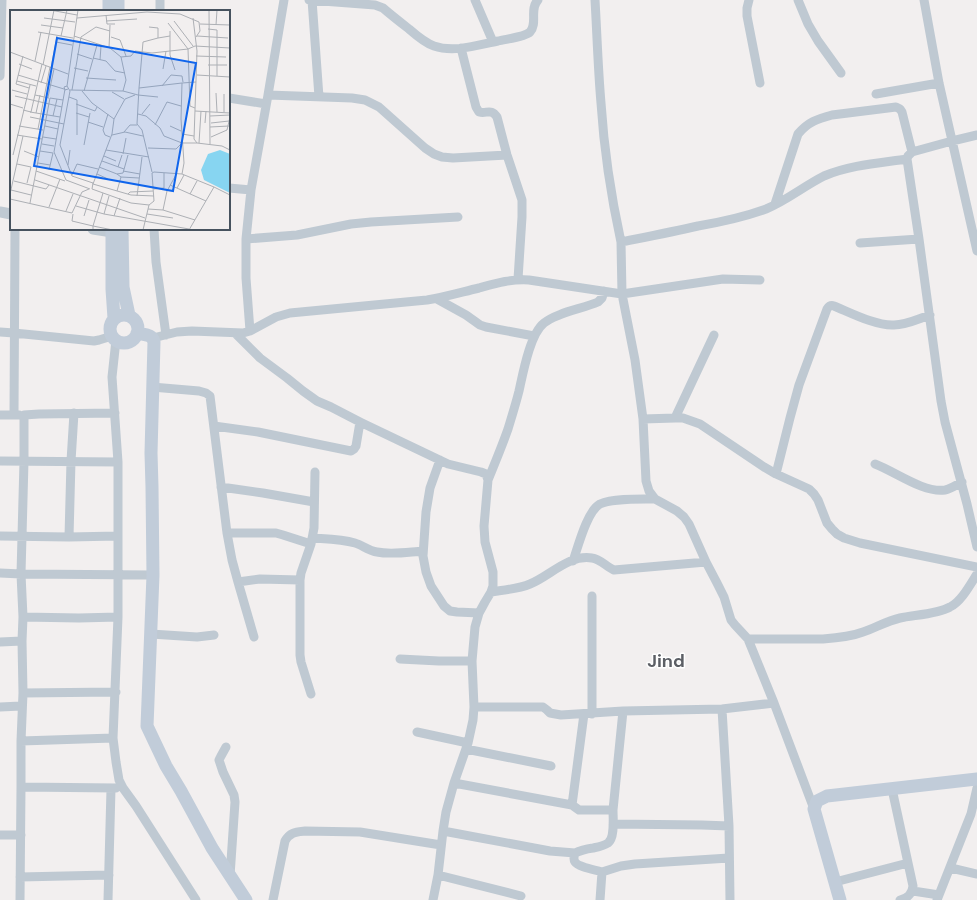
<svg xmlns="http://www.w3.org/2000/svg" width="977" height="900" font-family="'DM Sans',sans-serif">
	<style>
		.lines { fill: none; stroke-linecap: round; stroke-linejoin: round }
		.minor { stroke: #bfc9d2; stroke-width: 9 }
		.tertiary { stroke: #bfc9d2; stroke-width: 11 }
		.secondary { stroke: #c1ccd9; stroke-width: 13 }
		.labels { text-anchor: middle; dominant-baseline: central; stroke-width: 3; stroke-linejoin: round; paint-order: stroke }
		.town-label { font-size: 18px; font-weight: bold; fill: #5c5f65; stroke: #fff }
		.inset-road { fill: none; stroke: #adb0b5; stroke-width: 1 }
		.view { fill: #1065ec; fill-opacity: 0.15; stroke: #1065ec; stroke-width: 2 }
		.inset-edge { fill: none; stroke: #46525e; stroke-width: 2 }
	</style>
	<rect width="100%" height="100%" fill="#f2efef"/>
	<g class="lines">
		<path class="minor" d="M 309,0 L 375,5 L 383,8 C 391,15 400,22 409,29 C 417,36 425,43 434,46 C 454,53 478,45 498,41 C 506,39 525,37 530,32 C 538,23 529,9 538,0
			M 312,0 L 319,97
			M 475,0 L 493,42
			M 595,0 C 597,34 598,69 601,103 C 604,150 611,196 621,242
			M 749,0 L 747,8 L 747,16 L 760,83
			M 798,0 L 808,24 L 818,41 L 841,73
			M 924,0 L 939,83 L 977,251
			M 160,11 L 160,0
			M 461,48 L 476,107 L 479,112 C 487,114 491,108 497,117 L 507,155 L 522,200 L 522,217 L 518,279
			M 0,76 L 2,0
			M 876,94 L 939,83
			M 268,95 L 352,98 L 365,100 L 379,107 L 425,148 L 434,154 L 442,157 L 453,158 L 507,155
			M 229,98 L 266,104
			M 977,135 L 952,141 L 912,152 L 908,156 L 907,159 L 919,239 L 941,401 L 945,422 L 967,504 L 977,547
			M 229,188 L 251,190
			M 775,204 L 798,134 C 808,122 817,119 832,115 L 896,107 L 900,109 L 902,112 L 912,152
			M 154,229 L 156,262 L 166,335
			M 246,239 L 297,235 L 351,224 L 371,222 L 458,217
			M 860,243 L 919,239
			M 437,299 L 466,315 L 480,325 L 486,327 L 534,336
			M 250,331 L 246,278 L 246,239 L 251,190 L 268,95 L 284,0
			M 0,332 L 14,333 L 94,341 L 99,340 L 112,336
			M 235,333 L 260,358 L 287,378 L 303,391 L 317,401 L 331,407 L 360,422 L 448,464 L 481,472 L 486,474 L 488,480 L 484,526 L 485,542 L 493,572 L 493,586 L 491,592 L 485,602 L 479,613 L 475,627 L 472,661 L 474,707 L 473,720 L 468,743 L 454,783 L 446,812 L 443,831 L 438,875 L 433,900
			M 153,338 L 177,332 L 192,331 L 243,333 L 250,331 L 276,317 L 290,313 L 427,300 C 445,297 462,292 479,288 C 497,283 510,279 529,280 L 622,294 L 723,279 L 760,280
			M 116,340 L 112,377 L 118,462 L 118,617 L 113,738 L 116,762 L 119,780 L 123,788 L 136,806 L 196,900
			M 152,387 L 199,391 L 206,393 L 210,396 L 227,533 L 232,560 L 238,582 L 254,637
			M 0,415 L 19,415
			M 14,415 L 15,229
			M 675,418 L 714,335
			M 643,419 L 675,418 L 683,418 L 700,424 L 764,467 L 776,474 L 809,489 L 814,494 L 818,500 L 827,523 L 832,529 L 837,534 L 844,538 L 860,543 L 977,567
			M 214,426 L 258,432 L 351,451 L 354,449 L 356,446 L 360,422
			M 440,460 L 430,488 L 426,512 L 423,556 L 426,572 L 431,586 L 444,606 L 450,611 L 457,612 L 479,613
			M 0,461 L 118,462
			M 875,464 C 896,472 923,493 945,490 C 951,489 956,485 962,482
			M 776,474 L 790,418 L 799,385 L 827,309 C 829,306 831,305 834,306 C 851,313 876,326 894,325 C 906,325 918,319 930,315
			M 488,480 C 495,463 502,446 508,429 C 512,416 516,403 519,391 C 523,373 530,334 544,323 C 558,312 582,309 598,302 L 602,298 L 604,291
			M 221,487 L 263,493 L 314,502
			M 227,533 L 276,533 L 283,535 L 311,544
			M 0,536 L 69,537 L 118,536
			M 69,537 L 71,461 L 74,413
			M 312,538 C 326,539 341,539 355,543 C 362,545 369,551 377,552 C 392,555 408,552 423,551
			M 573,561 C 578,547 587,511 600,504 C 613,498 641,499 655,499
			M 0,573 L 21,574 L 153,575
			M 238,582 L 260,579 L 300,580
			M 491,592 C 504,590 518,589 530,584 C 550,576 569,554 592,558 C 600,559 607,567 614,570 L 706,562
			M 592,596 L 592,714
			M 23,617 L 79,618 L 118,617
			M 151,634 L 197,637 L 214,635
			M 748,639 L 823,639 C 837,638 850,637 863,632 C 875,628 887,621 900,618 C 914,615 938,614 950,607 C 961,602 970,585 977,574
			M 0,642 L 22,641
			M 400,659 L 439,661 L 472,661
			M 23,693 L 116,692
			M 311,694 L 301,662 L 300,655 L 300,580 L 301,573 L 311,544 L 314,528 L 315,472
			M 0,707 L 21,706
			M 474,707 L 543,707 L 547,710 L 550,713 L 561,715 L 623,711 L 722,709 L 774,703
			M 722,709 L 729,826 L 730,900
			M 417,732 L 468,743
			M 21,741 L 113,738
			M 226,747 L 221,756 L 219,760 L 223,772 L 234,795 L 235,802 L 230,876
			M 466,749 L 551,766
			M 454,783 L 572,805 L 579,810 L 613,810
			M 21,787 L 116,788
			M 892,789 L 913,886 C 912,894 908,898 900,900
			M 572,805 L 584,714
			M 814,809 L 774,703 L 748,639 L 735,625 L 731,620 L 724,597 L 717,583 L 706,562 L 689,524 L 684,517 L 677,511 L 655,499 L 649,491 L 646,481 L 643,419 L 635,360 L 622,294 L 621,242 C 646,237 672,232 698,226 C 721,222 744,217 766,209 C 786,201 804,186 824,176 C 850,165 880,163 907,159
			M 613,824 L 702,825 L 729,826
			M 443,831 L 550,851 L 575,853
			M 0,835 L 21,835
			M 951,868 L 977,874
			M 602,872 L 621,866 L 635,864 L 729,858
			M 438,875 L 521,896
			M 20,877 L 109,875
			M 835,882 L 908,863
			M 913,891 L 939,895
			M 20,900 L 21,787 L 21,741 L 23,693 L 22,641 L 23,617 L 21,574 L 24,461 L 24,415 L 39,414 L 115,413
			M 108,900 L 111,789
			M 273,900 L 285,841 C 290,832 296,832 305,831 L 360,832 L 441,845
			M 600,900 L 602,872 C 596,870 578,867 575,862 C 573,859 574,856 575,853 C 581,850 586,849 593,848 C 598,847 604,846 608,843 C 615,838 613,818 613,810 L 623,711
			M 937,900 L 971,814 L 977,788"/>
		<path class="tertiary" d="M 0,212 L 11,214
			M 93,229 L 119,233"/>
		<path class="secondary" d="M 109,0 L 109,11
			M 118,0 L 118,11
			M 112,229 L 112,289 L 114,318
			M 122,229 L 123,287 L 129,315
			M110 329a14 14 0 1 1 28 0a14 14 0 1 1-28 0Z
			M 137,333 C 145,335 152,334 154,342 L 151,453 L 152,487 L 153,575 L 147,726 L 166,766 L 181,791 L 212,848 L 246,900
			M 840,900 L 814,809 L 817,801 L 827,796 L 977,779"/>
	</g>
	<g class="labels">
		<g class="town-label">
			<text x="666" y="661">Jind</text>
		</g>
	</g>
	<g transform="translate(10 10)">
		<rect width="220" height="220" fill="#f2efef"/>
		<path d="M 210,140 L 220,144 L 220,183 L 194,170 L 191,160 L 198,144 Z" fill="#87d5f1"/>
		<path class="inset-road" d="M 40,0 L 67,5M 199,0 L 200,134M 96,5 L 97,14 L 105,14M 34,8 L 65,12M 67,8 L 137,2 L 170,4 L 189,12 L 190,21 L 186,27M 183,8 L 187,41 L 184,129 L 187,133 L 212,136 L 220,140M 96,11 L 127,9M 164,11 L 183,36M 158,13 L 178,39 L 180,96 L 185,98M 190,14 L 220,15M 31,15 L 53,18M 206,15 L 207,0M 198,19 L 207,20 L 207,66M 160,21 L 160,45 L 165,60M 28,22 L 63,28M 51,26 L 57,0M 64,26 L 100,38 L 111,47 L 121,46 L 125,41 L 142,43 L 178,39 L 185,36 L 220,38M 187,26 L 218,28M 101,27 L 110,30 L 116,46M 148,28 L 160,26M 46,32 L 62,35M 99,38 L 100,15M 0,42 L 58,64M 67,44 L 82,49M 13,46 L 6,74 L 19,78M 186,46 L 216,47M 111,47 L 116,70 L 113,81M 83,48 L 96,51 L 105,61 L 115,63M 90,50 L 91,36M 25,51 L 31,22M 9,54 L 22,59M 33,55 L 44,0M 198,55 L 217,55M 41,58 L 47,26M 64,58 L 78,61M 153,59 L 156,41M 8,65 L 54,79M 187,65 L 220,67M 76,68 L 106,70M 7,71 L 26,76M 31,73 L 36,56M 57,76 L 68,0M 152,76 L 161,65 L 172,66 L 173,72M 129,78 L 133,32 L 148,28 L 148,18 L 139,17M 55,79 L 44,142 L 56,170 L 80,179M 58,79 L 55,80 L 54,77 L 57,76 L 60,81 L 50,135 L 62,166 L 83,173 L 82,179 L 121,193 L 139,195 L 144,191 L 142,163 L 144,162 L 172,164 L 204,177M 2,80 L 17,84M 60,80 L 113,81 L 128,85 L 148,87M 62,80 L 71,27 L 86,17 L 100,21M 72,81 L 82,93 L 104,109 L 102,124 L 83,174 L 121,185 L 144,186M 74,81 L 87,35M 102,82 L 114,89M 206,83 L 207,102M 214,84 L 214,102M 25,85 L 39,88M 5,86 L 52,97M 38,87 L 44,59M 59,87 L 67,90 L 67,125M 0,94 L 13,98M 66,94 L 85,101 L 87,97M 13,100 L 21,102 L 32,54M 185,101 L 220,103M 20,102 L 50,107M 26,103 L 30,85M 66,103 L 79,107M 98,104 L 93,120 L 95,125 L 100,127M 128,104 L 136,106 L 150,118 L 154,126 L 172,133 L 187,133M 132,104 L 140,94M 43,106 L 47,89M 200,106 L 220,105M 20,107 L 54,114M 104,109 L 115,89 L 125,85M 78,112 L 93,117M 195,113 L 196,101M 201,113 L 219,111M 145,115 L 157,92 L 171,96M 9,116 L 33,120M 35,116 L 48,119M 160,116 L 171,121M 200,117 L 219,116M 28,119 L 40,57M 114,122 L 120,115 L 127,115M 172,124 L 184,126M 7,125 L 32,129M 102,125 L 115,122 L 133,126M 33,127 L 46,129M 201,127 L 217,120 L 220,107M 189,133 L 191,101M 32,134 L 44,136M 74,135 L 80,103M 138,138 L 166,139 L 172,133M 96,140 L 139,147M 14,141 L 29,147M 30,141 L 43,143M 113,144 L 116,128M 3,145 L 20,75M 94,146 L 106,151M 92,151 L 114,159M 28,153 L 40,155M 7,154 L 21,157 L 17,173M 58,155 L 60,140M 89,157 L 107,164M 108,157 L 112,145M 39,160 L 43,143M 26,161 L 55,171M 113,161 L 130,164M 142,162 L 132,120 L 127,114 L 129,78 L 172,73M 167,163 L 157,181 L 153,200 L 185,210M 87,164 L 98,169M 172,164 L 174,153 L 171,109 L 172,73 L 186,72M 62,165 L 67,154 L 88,159M 111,167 L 129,168M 25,170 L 135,208M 4,171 L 36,179 L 39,175M 160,175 L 196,191M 167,178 L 174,165M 144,179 L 154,178 L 154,163M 1,180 L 21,185M 107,181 L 111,167 L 107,164 L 113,163 L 118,145M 93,183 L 83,216 L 103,220M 0,184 L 13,126M 118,184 L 120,182 L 143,181M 180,184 L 187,171M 127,186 L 132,147M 0,189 L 62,203 L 72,182 L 79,179M 20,193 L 40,88 L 53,90M 66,196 L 94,204 L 179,219M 39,197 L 50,169M 138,199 L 153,200M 56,201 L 63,184M 63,204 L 62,211 L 83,216 L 83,220M 94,204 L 99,186M 137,204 L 163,208M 74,206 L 79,190M 104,206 L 110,188M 133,220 L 139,195M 179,220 L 204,177 L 220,185"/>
		<path class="view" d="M 47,28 L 186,53 L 163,181 L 24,156 Z"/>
		<rect width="220" height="220" class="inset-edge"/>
	</g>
</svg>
